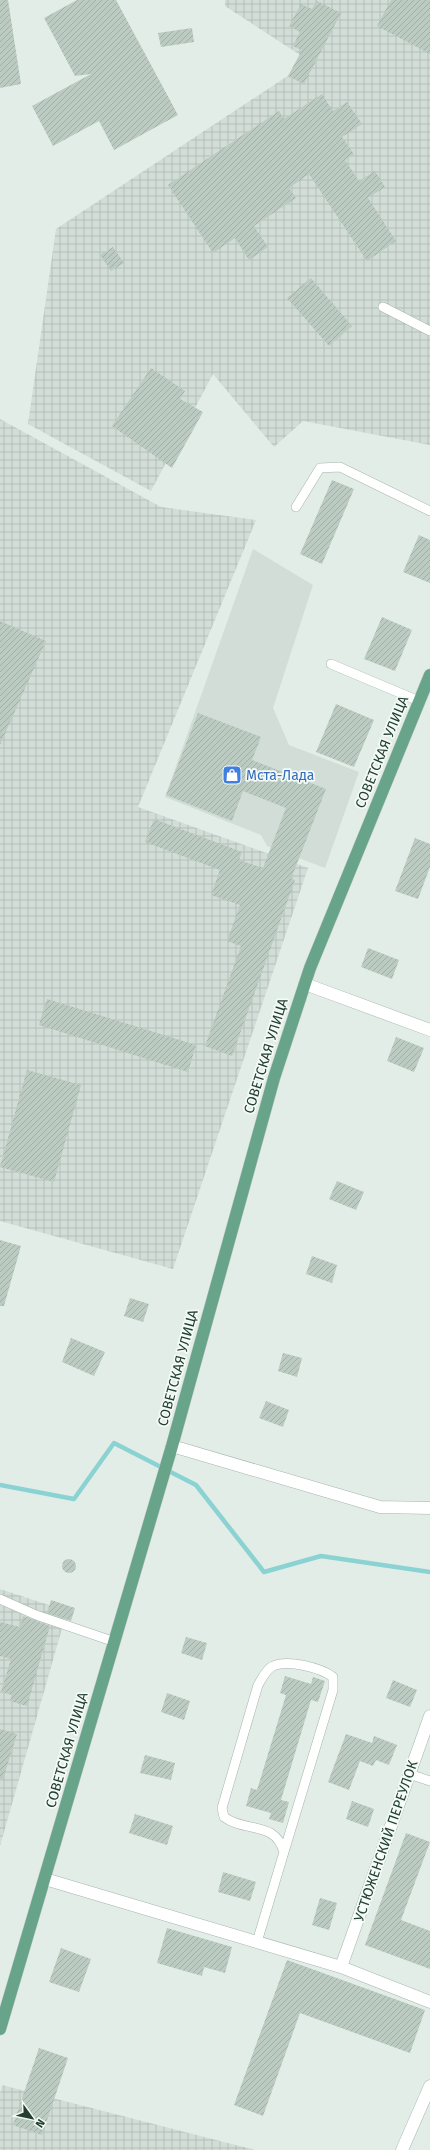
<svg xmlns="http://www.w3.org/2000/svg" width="430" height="2150" font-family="'Fira Sans',sans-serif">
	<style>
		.built { fill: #d1ddd6 }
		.industrial { fill: url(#industrial-grid) }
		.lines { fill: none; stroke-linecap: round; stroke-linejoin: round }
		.stream { stroke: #8ad3d2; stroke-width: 4.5 }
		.building { fill: url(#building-hatch) }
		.lane-casing { stroke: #a5b5ad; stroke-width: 10 }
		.street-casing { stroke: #a5b5ad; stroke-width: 13 }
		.primary-casing { stroke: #c1c9c6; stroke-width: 13 }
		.lane { stroke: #fff; stroke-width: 9 }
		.street { stroke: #fff; stroke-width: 12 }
		.primary { stroke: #67a489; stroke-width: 12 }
		.labels { text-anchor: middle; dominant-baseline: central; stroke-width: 3.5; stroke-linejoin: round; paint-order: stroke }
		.street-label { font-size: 14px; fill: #223f32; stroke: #f4faf6 }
		.shop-label { font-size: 14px; fill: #366cbe; stroke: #f4faf6; text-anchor: start }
	</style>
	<defs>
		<pattern id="industrial-grid" width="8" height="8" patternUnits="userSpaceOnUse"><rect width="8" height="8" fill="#d1ddd6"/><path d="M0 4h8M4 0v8" fill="none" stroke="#b3bfb8"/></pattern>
		<pattern id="building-hatch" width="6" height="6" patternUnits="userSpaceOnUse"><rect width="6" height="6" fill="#bbcbc2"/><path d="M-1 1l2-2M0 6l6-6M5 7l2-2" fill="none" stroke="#a0afa7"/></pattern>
	</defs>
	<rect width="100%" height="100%" fill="#e3ede7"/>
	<path class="built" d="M 253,549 L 313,585 L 273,708 L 289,745 L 359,772 L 325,868 L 267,846 L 261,835 L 165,797 Z"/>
	<path class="industrial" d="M 225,0 L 430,0 L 430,445 L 303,421 L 274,447 L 213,374 L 151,491 L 28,424 L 56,229 L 286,77 L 314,64 L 225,6 Z
		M 0,419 L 161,507 L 256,520 L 138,807 L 308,868 L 173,1269 L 0,1221 Z
		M 0,1589 L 67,1611 L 0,1846 Z
		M 2,2085 L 255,2150 L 0,2150 L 0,2093 Z"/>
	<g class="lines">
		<path class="stream" d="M 0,1485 L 74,1499 L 114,1443 L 196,1485 L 264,1572 L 321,1556 L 430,1572"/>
	</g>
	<path class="building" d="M 0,0 L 8,0 L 21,84 L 0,88 Z
		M 77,0 L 116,0 L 178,115 L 114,150 L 99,121 L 53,146 L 32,106 L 91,74 L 75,76 L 44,18 Z
		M 391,0 L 430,0 L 430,54 L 377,26 Z
		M 317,1 L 341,13 L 304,84 L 288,76 L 302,50 L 293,46 L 300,32 L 289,26 L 301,4 L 312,9 Z
		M 192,28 L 194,42 L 161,47 L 158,33 Z
		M 322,94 L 333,111 L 347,102 L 362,124 L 342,137 L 354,154 L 345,160 L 359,181 L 375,171 L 385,187 L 368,198 L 396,241 L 367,261 L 309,174 L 289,188 L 296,198 L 254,226 L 268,247 L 249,260 L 235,238 L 213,253 L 168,185 L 279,111 L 284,119 Z
		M 113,247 L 124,263 L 111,271 L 100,255 Z
		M 311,278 L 352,326 L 329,346 L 287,298 Z
		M 151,368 L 185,391 L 180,399 L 203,412 L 172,468 L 112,426 Z
		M 332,480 L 354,489 L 322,564 L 300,554 Z
		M 419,535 L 430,540 L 430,583 L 403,572 Z
		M 382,617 L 412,630 L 395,671 L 364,659 Z
		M 0,621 L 46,641 L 0,745 Z
		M 336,704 L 374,720 L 354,767 L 316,752 Z
		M 198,713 L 261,737 L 252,760 L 326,789 L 291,879 L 295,880 L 232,1056 L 205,1046 L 241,946 L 227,941 L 240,905 L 211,895 L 220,870 L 145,842 L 154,819 L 242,852 L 239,860 L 263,868 L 286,808 L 243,791 L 232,821 L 166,795 Z
		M 415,838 L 430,844 L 430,867 L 418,899 L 395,891 Z
		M 368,948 L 399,960 L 392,979 L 361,967 Z
		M 47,999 L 196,1045 L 188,1072 L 39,1025 Z
		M 396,1037 L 424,1048 L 414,1072 L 387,1061 Z
		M 27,1070 L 81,1085 L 54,1182 L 0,1167 Z
		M 337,1181 L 364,1192 L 356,1210 L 329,1199 Z
		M 0,1240 L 21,1246 L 4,1306 L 0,1306 Z
		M 312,1256 L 337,1265 L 332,1283 L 306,1274 Z
		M 130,1298 L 149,1304 L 143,1322 L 124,1316 Z
		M 71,1338 L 105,1352 L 94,1376 L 62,1362 Z
		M 283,1353 L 302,1358 L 297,1377 L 278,1371 Z
		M 266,1401 L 289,1410 L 283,1427 L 259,1418 Z
		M62 1566a7 7 0 1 1 14 0a7 7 0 1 1-14 0Z
		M 51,1600 L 75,1608 L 71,1621 L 47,1613 Z
		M 23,1616 L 50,1626 L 27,1706 L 10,1701 L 12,1695 L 1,1692 L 11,1659 L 0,1656 L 0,1622 L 20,1627 Z
		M 186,1637 L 207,1643 L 202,1660 L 181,1653 Z
		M 285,1676 L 311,1684 L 313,1677 L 325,1681 L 318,1702 L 311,1700 L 281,1800 L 289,1802 L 283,1823 L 269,1819 L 271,1813 L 246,1806 L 251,1788 L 257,1790 L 286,1695 L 280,1693 Z
		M 393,1680 L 417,1690 L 410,1707 L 386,1698 Z
		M 167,1693 L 190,1701 L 184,1720 L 161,1712 Z
		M 0,1729 L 17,1734 L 3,1779 L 0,1779 Z
		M 346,1734 L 372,1743 L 374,1736 L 397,1745 L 389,1765 L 376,1760 L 373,1766 L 360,1761 L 349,1790 L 328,1782 Z
		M 145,1755 L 175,1763 L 171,1780 L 140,1773 Z
		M 352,1801 L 374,1809 L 368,1827 L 346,1819 Z
		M 135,1814 L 173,1826 L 167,1845 L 129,1833 Z
		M 406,1833 L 430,1842 L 401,1920 L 430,1931 L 430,1969 L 365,1945 Z
		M 223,1872 L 256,1882 L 250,1901 L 218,1892 Z
		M 320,1898 L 337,1903 L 329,1930 L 312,1925 Z
		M 167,1928 L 232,1947 L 225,1973 L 204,1967 L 202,1976 L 157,1963 Z
		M 61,1948 L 91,1959 L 79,1992 L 49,1982 Z
		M 287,1960 L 425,2010 L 410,2053 L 300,2013 L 263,2116 L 234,2105 Z
		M 39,2048 L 68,2058 L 42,2135 L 13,2125 Z"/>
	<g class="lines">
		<g class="lane-casing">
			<path id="lane" d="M 383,307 L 430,331
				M 296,507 L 320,468 L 340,467 L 430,511
				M 331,664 L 419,701
				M 0,1599 L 36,1615 L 115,1642
				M 409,1774 L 430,1781
				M 257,1942 L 284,1852 C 275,1820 245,1833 224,1817 L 222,1808 L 258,1685 C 262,1679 266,1669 273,1666 C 288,1659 321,1668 333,1677 L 333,1690 L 284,1852"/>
		</g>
		<g class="street-casing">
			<path id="street" d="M 305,984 L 430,1030
				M 172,1446 L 380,1507 L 430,1508
				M 45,1879 L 341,1967 L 430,2002
				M 341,1967 L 430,1716
				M 402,2150 L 430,2086"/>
		</g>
		<g class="primary-casing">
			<path id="primary" d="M 0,2029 L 172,1446 L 274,1078 L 310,968 L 430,675"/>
		</g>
		<use href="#lane" class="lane"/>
		<use href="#street" class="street"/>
		<use href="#primary" class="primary"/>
	</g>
	<defs>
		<g id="shop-square" transform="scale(1)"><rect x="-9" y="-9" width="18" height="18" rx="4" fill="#3f7fe0" stroke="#f4faf6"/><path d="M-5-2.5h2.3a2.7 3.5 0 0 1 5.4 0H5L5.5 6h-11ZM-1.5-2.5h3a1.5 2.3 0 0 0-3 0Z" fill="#fff"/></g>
	</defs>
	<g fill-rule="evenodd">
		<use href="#shop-square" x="232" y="775"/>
	</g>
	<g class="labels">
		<g class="street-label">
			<text transform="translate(382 752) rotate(-68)">СОВЕТСКАЯ УЛИЦА</text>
			<text transform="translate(266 1056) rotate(-73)">СОВЕТСКАЯ УЛИЦА</text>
			<text transform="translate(178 1368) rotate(-75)">СОВЕТСКАЯ УЛИЦА</text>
			<text transform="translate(67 1750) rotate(-74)">СОВЕТСКАЯ УЛИЦА</text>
			<text transform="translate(386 1841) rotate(-71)">УСТЮЖЕНСКИЙ ПЕРЕУЛОК</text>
		</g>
		<g class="shop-label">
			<text x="246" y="775">Мста-Лада</text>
		</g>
	</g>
	<g transform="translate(32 2118) rotate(123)" stroke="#f4faf6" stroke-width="3" paint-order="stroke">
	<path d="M0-3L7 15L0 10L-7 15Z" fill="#223f32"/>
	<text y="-6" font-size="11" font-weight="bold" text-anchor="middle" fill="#223f32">N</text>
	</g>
</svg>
